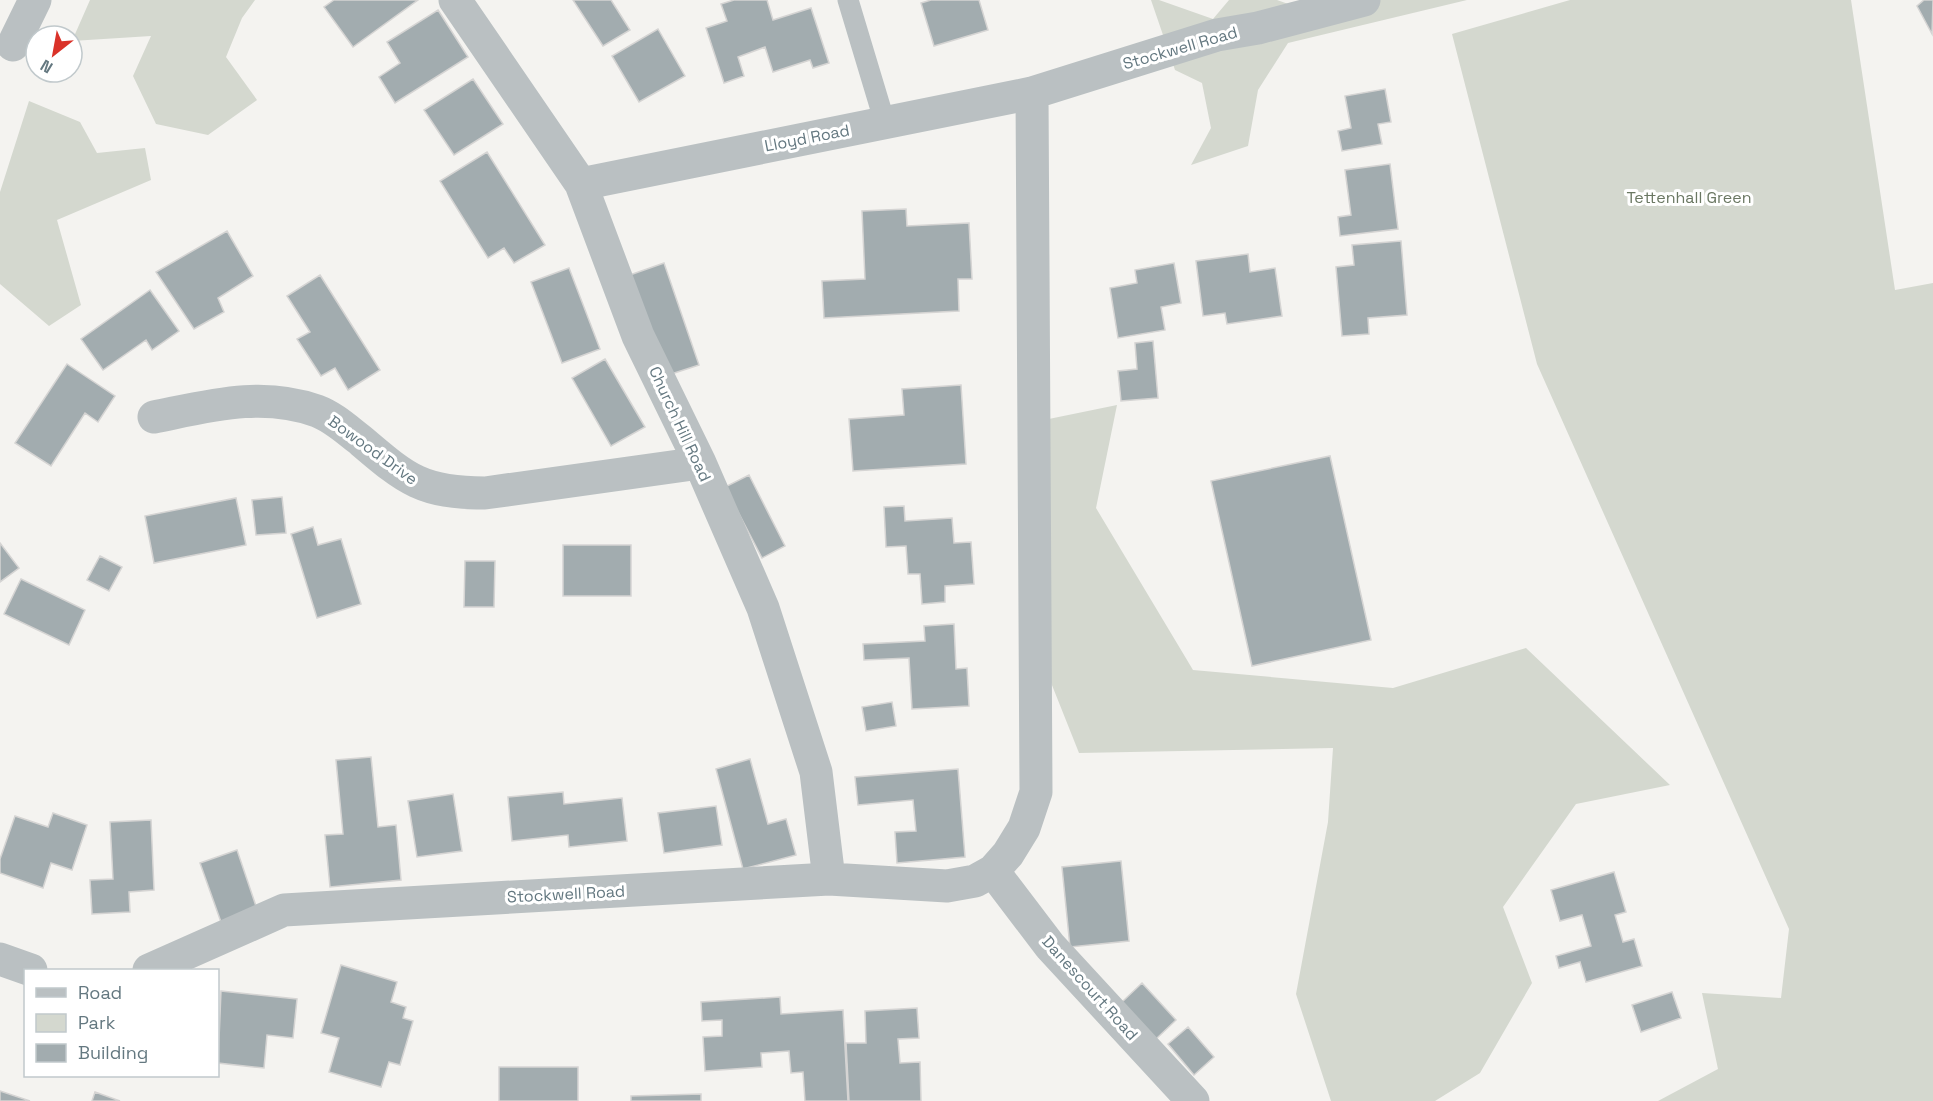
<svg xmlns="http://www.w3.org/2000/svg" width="1933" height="1101" font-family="'Space Grotesk',sans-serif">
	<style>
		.green { fill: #d4d8cf }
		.building { fill: #a2acaf; stroke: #d5d4d3; stroke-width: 1.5 }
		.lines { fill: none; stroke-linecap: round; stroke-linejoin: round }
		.service { stroke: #bac0c2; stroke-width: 21 }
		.minor { stroke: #bac0c2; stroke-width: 33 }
		.labels { text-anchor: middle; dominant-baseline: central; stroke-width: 6; stroke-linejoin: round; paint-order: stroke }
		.street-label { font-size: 16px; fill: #647880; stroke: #fff }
		.park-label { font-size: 16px; fill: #6a7762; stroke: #fff }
	</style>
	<rect width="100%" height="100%" fill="#f4f3f0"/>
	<path class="green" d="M 90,0 L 255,0 L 242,18 L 226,57 L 257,100 L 208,135 L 156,124 L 133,76 L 151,36 L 72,41 Z
		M 1151,0 L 1159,0 L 1213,19 L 1229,0 L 1277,0 L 1294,6 L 1301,0 L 1467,0 L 1288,43 L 1258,90 L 1248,146 L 1191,165 L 1211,128 L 1202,83 L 1175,70 Z
		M 1570,0 L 1851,0 L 1895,290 L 1933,283 L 1933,1101 L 1658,1101 L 1718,1069 L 1702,993 L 1781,998 L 1789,929 L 1537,364 L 1452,34 Z
		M 29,101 L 80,122 L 97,153 L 145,148 L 151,180 L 57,220 L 81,305 L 49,326 L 0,284 L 0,192 Z
		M 1117,405 L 1096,508 L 1193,670 L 1393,688 L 1526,648 L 1670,785 L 1576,804 L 1503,907 L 1532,983 L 1480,1073 L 1435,1101 L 1331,1101 L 1296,994 L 1328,822 L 1333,748 L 1079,753 L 1038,650 L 1039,421 Z"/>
	<path class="building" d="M 334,0 L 418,0 L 353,47 L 324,7 Z
		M 573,0 L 611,0 L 630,30 L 603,46 Z
		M 734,0 L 767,0 L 773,20 L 811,8 L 829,63 L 813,68 L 810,60 L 773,72 L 765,47 L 738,57 L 744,76 L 724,83 L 706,28 L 727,21 L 721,4 Z
		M 931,0 L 979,0 L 988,30 L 934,46 L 921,3 Z
		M 1924,0 L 1933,0 L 1932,34 L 1917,6 Z
		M 438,10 L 468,57 L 395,103 L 379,77 L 400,63 L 387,42 Z
		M 658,29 L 685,76 L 639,102 L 612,56 Z
		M 473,79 L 503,124 L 454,155 L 424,110 Z
		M 1385,89 L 1391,122 L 1378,124 L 1382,144 L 1342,151 L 1338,131 L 1351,128 L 1345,96 Z
		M 487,152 L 545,245 L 514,263 L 504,248 L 488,258 L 440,181 Z
		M 1390,164 L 1398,229 L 1340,236 L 1338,217 L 1351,215 L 1345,170 Z
		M 906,209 L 907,226 L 969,223 L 972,279 L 958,279 L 959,311 L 824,318 L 822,281 L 865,279 L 862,211 Z
		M 227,231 L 253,276 L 218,298 L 224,312 L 194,329 L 156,272 Z
		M 1401,241 L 1407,315 L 1368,318 L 1369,334 L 1342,336 L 1336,267 L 1354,265 L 1352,245 Z
		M 1248,254 L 1250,272 L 1275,268 L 1282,316 L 1227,324 L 1225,313 L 1203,316 L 1196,261 Z
		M 664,263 L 699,365 L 662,377 L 627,276 Z
		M 1174,263 L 1181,303 L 1161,307 L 1165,330 L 1118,338 L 1110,288 L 1137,283 L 1135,270 Z
		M 569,268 L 600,349 L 562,363 L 531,282 Z
		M 320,275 L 380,370 L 348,390 L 335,368 L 321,376 L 297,339 L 310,332 L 287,296 Z
		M 150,290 L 179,331 L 152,350 L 146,340 L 103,370 L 81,339 Z
		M 1153,341 L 1158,398 L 1121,401 L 1118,371 L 1137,369 L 1135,343 Z
		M 605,359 L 645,427 L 611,446 L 572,378 Z
		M 67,364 L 115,396 L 98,422 L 85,413 L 51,466 L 15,443 Z
		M 961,385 L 966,464 L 853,471 L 849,419 L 904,415 L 902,389 Z
		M 1330,456 L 1371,640 L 1252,666 L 1211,481 Z
		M 749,475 L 785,546 L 762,558 L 725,487 Z
		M 282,497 L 286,533 L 256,535 L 252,500 Z
		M 236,498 L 246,545 L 154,563 L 145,516 Z
		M 904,506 L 905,521 L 952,518 L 954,543 L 971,542 L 974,584 L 945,586 L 945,602 L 922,604 L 920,574 L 908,574 L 906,546 L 886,547 L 884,507 Z
		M 313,527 L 318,545 L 341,539 L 361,604 L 317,618 L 291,534 Z
		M 0,543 L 19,568 L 0,582 Z
		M 563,545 L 631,545 L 631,596 L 563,596 Z
		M 100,556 L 122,567 L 109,591 L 87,580 Z
		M 465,561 L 495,561 L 494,607 L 464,607 Z
		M 21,579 L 85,610 L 69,645 L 4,614 Z
		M 954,624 L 956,669 L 967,668 L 969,706 L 912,709 L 909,658 L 864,660 L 863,644 L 925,641 L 924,626 Z
		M 892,702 L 896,726 L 866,731 L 862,707 Z
		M 371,757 L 378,827 L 396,825 L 401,880 L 330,887 L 325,835 L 343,834 L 336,760 Z
		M 750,759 L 768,824 L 786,819 L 796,855 L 743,869 L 716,769 Z
		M 958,769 L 965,857 L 897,863 L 895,832 L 916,831 L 913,800 L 858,805 L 855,777 Z
		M 563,792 L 564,804 L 622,798 L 627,841 L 569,847 L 568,835 L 512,841 L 508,797 Z
		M 453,794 L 462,851 L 417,857 L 408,801 Z
		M 716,806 L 722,845 L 664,853 L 658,813 Z
		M 53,813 L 87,825 L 72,870 L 51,863 L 43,888 L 0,873 L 0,859 L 15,816 L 48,827 Z
		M 151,820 L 154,890 L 129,892 L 130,912 L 92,914 L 90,880 L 113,879 L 110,822 Z
		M 237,850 L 257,909 L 221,922 L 200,863 Z
		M 1121,861 L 1129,941 L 1070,947 L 1062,867 Z
		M 1614,872 L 1626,912 L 1615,915 L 1623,942 L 1634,939 L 1642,966 L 1586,982 L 1580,962 L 1559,968 L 1556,956 L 1591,946 L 1582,915 L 1560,921 L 1551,890 Z
		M 341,965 L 397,982 L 391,1002 L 406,1007 L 403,1018 L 413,1021 L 400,1065 L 389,1062 L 381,1087 L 329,1072 L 339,1038 L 321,1033 Z
		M 1142,983 L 1176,1020 L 1156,1039 L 1122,1002 Z
		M 221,991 L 297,999 L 293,1038 L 267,1035 L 264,1068 L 218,1063 Z
		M 1672,992 L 1681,1018 L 1641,1032 L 1632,1005 Z
		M 780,997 L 781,1014 L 843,1010 L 848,1101 L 805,1101 L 803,1072 L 791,1073 L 789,1051 L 761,1053 L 762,1067 L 705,1071 L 703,1037 L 722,1036 L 722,1020 L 702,1021 L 701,1002 Z
		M 917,1008 L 919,1038 L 898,1039 L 900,1063 L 920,1062 L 921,1101 L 849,1101 L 846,1043 L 866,1043 L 865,1011 Z
		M 1188,1027 L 1214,1057 L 1194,1075 L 1168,1044 Z
		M 499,1067 L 578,1067 L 578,1101 L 499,1101 Z
		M 0,1091 L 30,1101 L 0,1101 Z
		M 95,1092 L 120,1101 L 92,1101 Z
		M 701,1094 L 701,1101 L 631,1101 L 631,1096 Z"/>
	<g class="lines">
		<path class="service" d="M 848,0 L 885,123"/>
		<path class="minor" d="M 455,0 L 581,184 L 638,336 L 700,463 L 763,608 L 816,772 L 829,879
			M 13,45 L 35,0
			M 581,184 L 1032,93 L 1217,35 L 1258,28 L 1364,0
			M 154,417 C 209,406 262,391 317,411 C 333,417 346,429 359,439 C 406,479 421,493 485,493 L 700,463
			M 993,871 L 1050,946 L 1193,1101
			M 0,959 L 31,970
			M 149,970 L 284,910 L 829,879 L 947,886 L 975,881 L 993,871 L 1008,854 L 1024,828 L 1036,792 L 1032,93"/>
	</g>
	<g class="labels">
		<g class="street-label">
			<text transform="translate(1180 48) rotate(-16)">Stockwell Road</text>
			<text transform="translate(807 138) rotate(-11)">Lloyd Road</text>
			<text transform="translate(680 424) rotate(65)">Church Hill Road</text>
			<text transform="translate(373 450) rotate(36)">Bowood Drive</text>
			<text transform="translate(566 894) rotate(-3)">Stockwell Road</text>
			<text transform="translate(1090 988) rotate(48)">Danescourt Road</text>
		</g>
		<g class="park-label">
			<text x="1689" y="197">Tettenhall Green</text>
		</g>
	</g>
	<rect x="24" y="969" width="195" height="108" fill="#ffffff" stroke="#c1c9cc" stroke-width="1.5"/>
	<rect x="36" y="988" width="30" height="9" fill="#bac0c2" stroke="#c1c9cc" stroke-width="1.5"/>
	<text x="78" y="999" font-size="18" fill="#647880">Road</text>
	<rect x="36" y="1014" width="30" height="18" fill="#d4d8cf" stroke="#c1c9cc" stroke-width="1.5"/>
	<text x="78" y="1029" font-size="18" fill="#647880">Park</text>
	<rect x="36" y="1044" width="30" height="18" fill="#a2acaf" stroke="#c1c9cc" stroke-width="1.5"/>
	<text x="78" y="1059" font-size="18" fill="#647880">Building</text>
	<g transform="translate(54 54) rotate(211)"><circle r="28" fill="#ffffff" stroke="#c1c9cc" stroke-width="1.5"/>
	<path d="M0-4.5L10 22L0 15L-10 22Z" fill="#da3229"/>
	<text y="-9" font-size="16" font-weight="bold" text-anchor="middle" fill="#647880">N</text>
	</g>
</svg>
